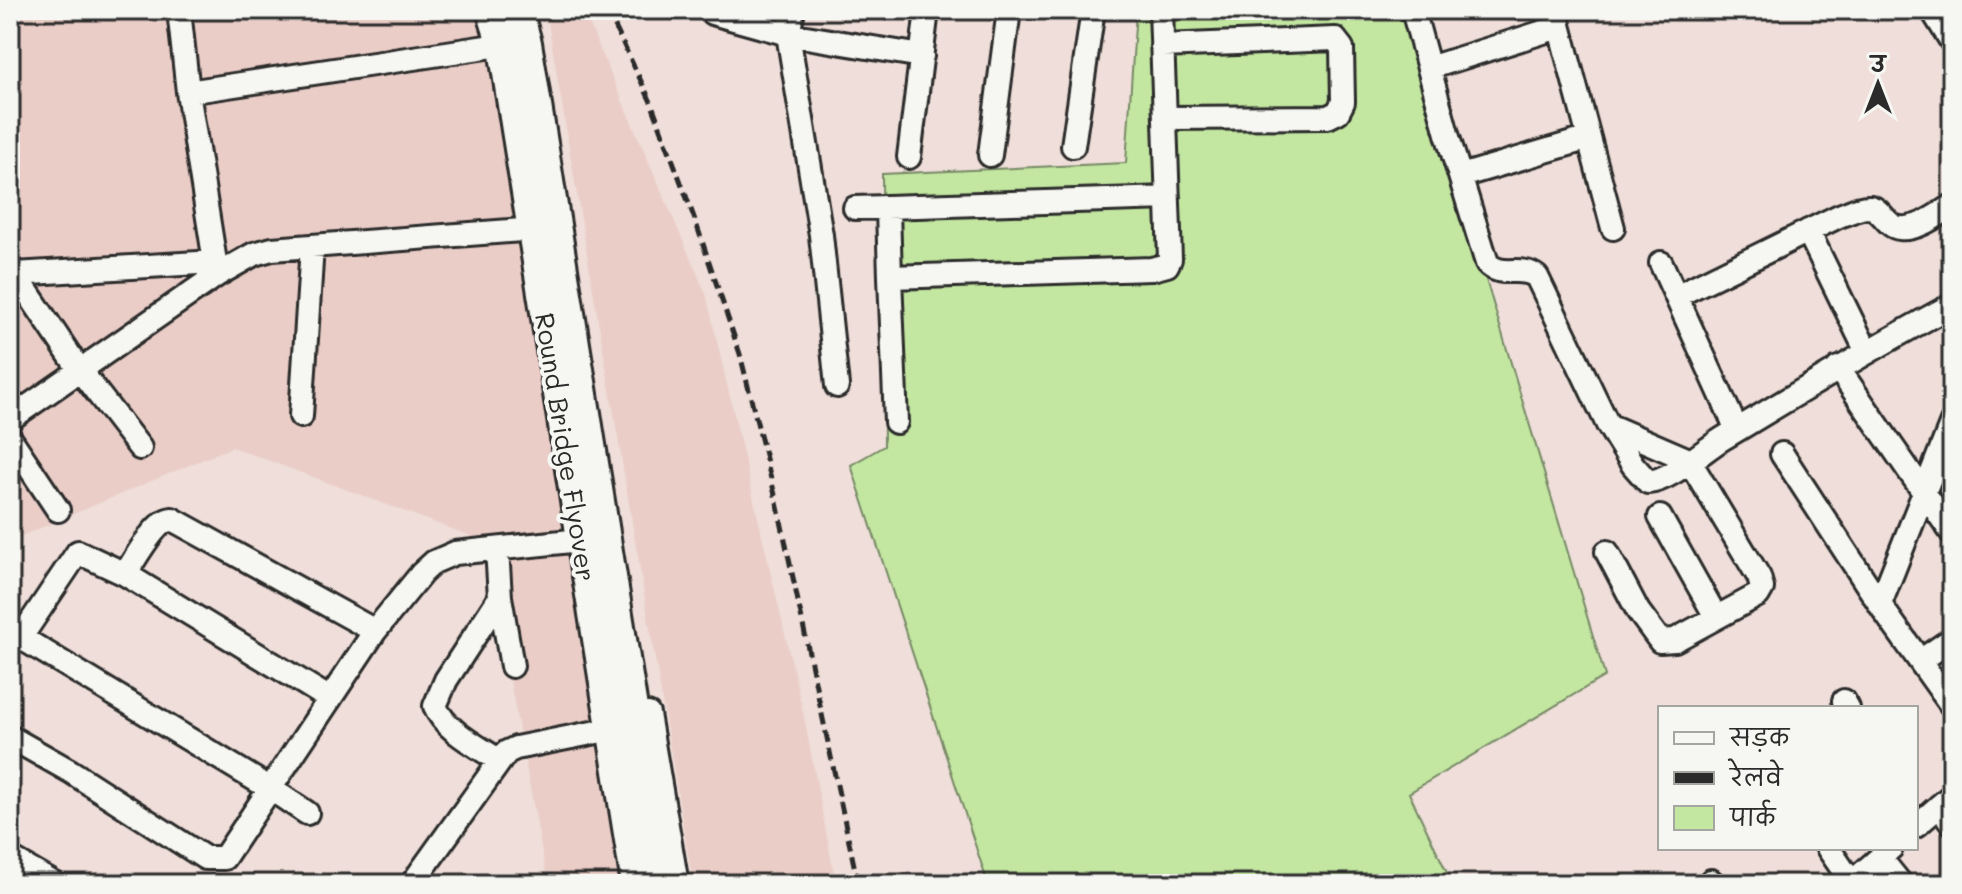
<svg xmlns="http://www.w3.org/2000/svg" width="1962" height="894" font-family="Mali,'Playpen Sans Deva',sans-serif">
	<style>
		.built { fill: #eacdc7 }
		.green { fill: #c3e7a1; stroke: #778966; stroke-width: 2 }
		.lines { fill: none; stroke-linecap: round; stroke-linejoin: round }
		.minor-casing { stroke: #2b2b2b; stroke-width: 28 }
		.major-casing { stroke: #2b2b2b; stroke-width: 34 }
		.minor { stroke: #f6f6f2; stroke-width: 22 }
		.major { stroke: #f6f6f2; stroke-width: 28 }
		.rail { stroke: #2b2b2b; stroke-width: 5; stroke-dasharray: 12 6; stroke-linecap: butt }
		.labels { text-anchor: middle; dominant-baseline: central; stroke-width: 8; stroke-linejoin: round; paint-order: stroke }
		.street-label { font-size: 26px; fill: #2b2b2b; stroke: #f6f6f2 }
	</style>
	<rect width="100%" height="100%" fill="#efded9"/>
	<filter id="ink" filterUnits="userSpaceOnUse"><feTurbulence type="fractalNoise" baseFrequency=".0125" numOctaves="2"/><feDisplacementMap in="SourceGraphic" scale="16" xChannelSelector="R" yChannelSelector="G"/><feConvolveMatrix kernelMatrix="1 2 1 2 8 2 1 2 1" color-interpolation-filters="sRGB"/></filter>
	<g filter="url(#ink)">
		<path class="built" d="M 10,10 L 482,10 L 623,884 L 548,884 L 484,541 L 232,447 L 12,540 Z
			M 546,10 L 583,10 L 706,294 L 803,712 L 836,884 L 693,884 Z"/>
		<path class="green" d="M 1136,10 L 1405,10 L 1605,676 L 1409,793 L 1451,881 L 1447,884 L 988,884 L 851,465 L 884,446 L 882,174 L 1126,163 Z"/>
		<g class="lines">
			<g class="minor-casing">
				<path id="minor" d="M 179,10 L 188,92 L 215,262
					M 710,10 L 712,13 L 788,34 L 922,56
					M 793,10 L 788,34 L 821,235 L 837,386
					M 1413,10 L 1447,134 L 1487,263 C 1501,279 1521,264 1537,277 L 1608,425 L 1633,465 L 1648,482 C 1669,481 1703,451 1722,439 C 1798,393 1874,347 1952,305
					M 1555,10 L 1613,228
					M 1932,10 L 1952,42
					M 1162,46 L 1335,39 L 1342,48 L 1343,102 L 1338,112 L 1328,117 L 1165,118
					M 1429,68 L 1559,27
					M 188,92 L 493,46
					M 1073,146 L 1093,10
					M 990,155 L 1009,10
					M 909,157 L 927,10
					M 1461,176 L 1589,138
					M 855,208 L 1168,198
					M 888,209 L 890,277
					M 1808,231 L 1867,352
					M 1661,263 L 1737,430
					M 10,266 L 79,369 L 140,448
					M 15,274 L 215,262 L 217,274
					M 1676,296 L 1839,216 C 1848,213 1861,206 1870,207 C 1883,210 1886,227 1900,228 C 1918,230 1937,215 1952,206
					M 1838,368 L 1952,533
					M 301,416 L 312,246
					M 10,419 L 217,275 L 254,254 L 272,249 L 522,230
					M 896,422 L 890,277 L 1152,269 L 1167,265 L 1170,259 L 1161,10
					M 10,438 L 58,510
					M 1782,454 L 1887,615 L 1952,706
					M 1660,517 L 1716,617
					M 1607,552 L 1638,611 L 1660,641 L 1675,640 L 1758,595 L 1762,588 L 1759,577 L 1689,460 L 1608,425
					M 125,574 C 135,560 155,520 172,519 L 375,631
					M 500,597 L 512,666
					M 1880,604 L 1952,422
					M 10,631 L 271,789 L 307,813
					M 21,637 L 78,552 L 125,574 L 330,699
					M 1920,661 L 1952,639
					M 1844,701 L 1848,708
					M 648,714 L 677,884
					M 10,737 L 70,771 L 205,858 L 224,858 L 375,631 L 422,573 L 434,562 L 455,553 L 571,541
					M 500,761 L 507,752 L 516,748 L 602,731
					M 1939,806 L 1952,823
					M 1916,826 L 1952,795
					M 1828,848 L 1852,883
					M 10,858 L 55,884
					M 1880,858 L 1901,884
					M 1711,881 L 1714,884
					M 412,884 L 500,761 C 479,747 445,731 435,706 L 446,680 L 500,597 L 497,549
					M 1850,884 L 1891,848"/>
			</g>
			<g class="major-casing">
				<path id="major" d="M 491,10 L 503,48 L 636,884
					M 518,10 L 527,43 L 661,884"/>
			</g>
			<use href="#minor" class="minor"/>
			<use href="#major" class="major"/>
			<path class="rail" d="M 607,10 L 651,102 L 695,220 L 740,354 L 778,507 L 858,884"/>
		</g>
	</g>
	<g class="labels">
		<g class="street-label">
			<text transform="translate(566 447) rotate(81)">Round Bridge Flyover</text>
		</g>
	</g>
	<rect width="1962" height="894" fill="none" stroke="#f6f6f2" stroke-width="40"/>
	<rect x="20" y="20" width="1922" height="854" fill="none" stroke="#2b2b2b" stroke-width="3" filter="url(#ink)"/>
	<rect x="1658" y="706" width="260" height="144" fill="#f6f6f2" stroke="#a5a5a2" stroke-width="2"/>
	<rect x="1674" y="732" width="40" height="12" fill="#f6f6f2" stroke="#a5a5a2" stroke-width="2"/>
	<text x="1730" y="746" font-size="24" fill="#2b2b2b">सड़क</text>
	<rect x="1674" y="772" width="40" height="12" fill="#2b2b2b" stroke="#a5a5a2" stroke-width="2"/>
	<text x="1730" y="786" font-size="24" fill="#2b2b2b">रेलवे</text>
	<rect x="1674" y="806" width="40" height="24" fill="#c3e7a1" stroke="#a5a5a2" stroke-width="2"/>
	<text x="1730" y="826" font-size="24" fill="#2b2b2b">पार्क</text>
	<g transform="translate(1878 84)" stroke="#f6f6f2" stroke-width="6" paint-order="stroke">
	<path d="M0-6L14 30L0 20L-14 30Z" fill="#2b2b2b"/>
	<text y="-12" font-size="22" font-weight="bold" text-anchor="middle" fill="#2b2b2b">उ</text>
	</g>
</svg>
